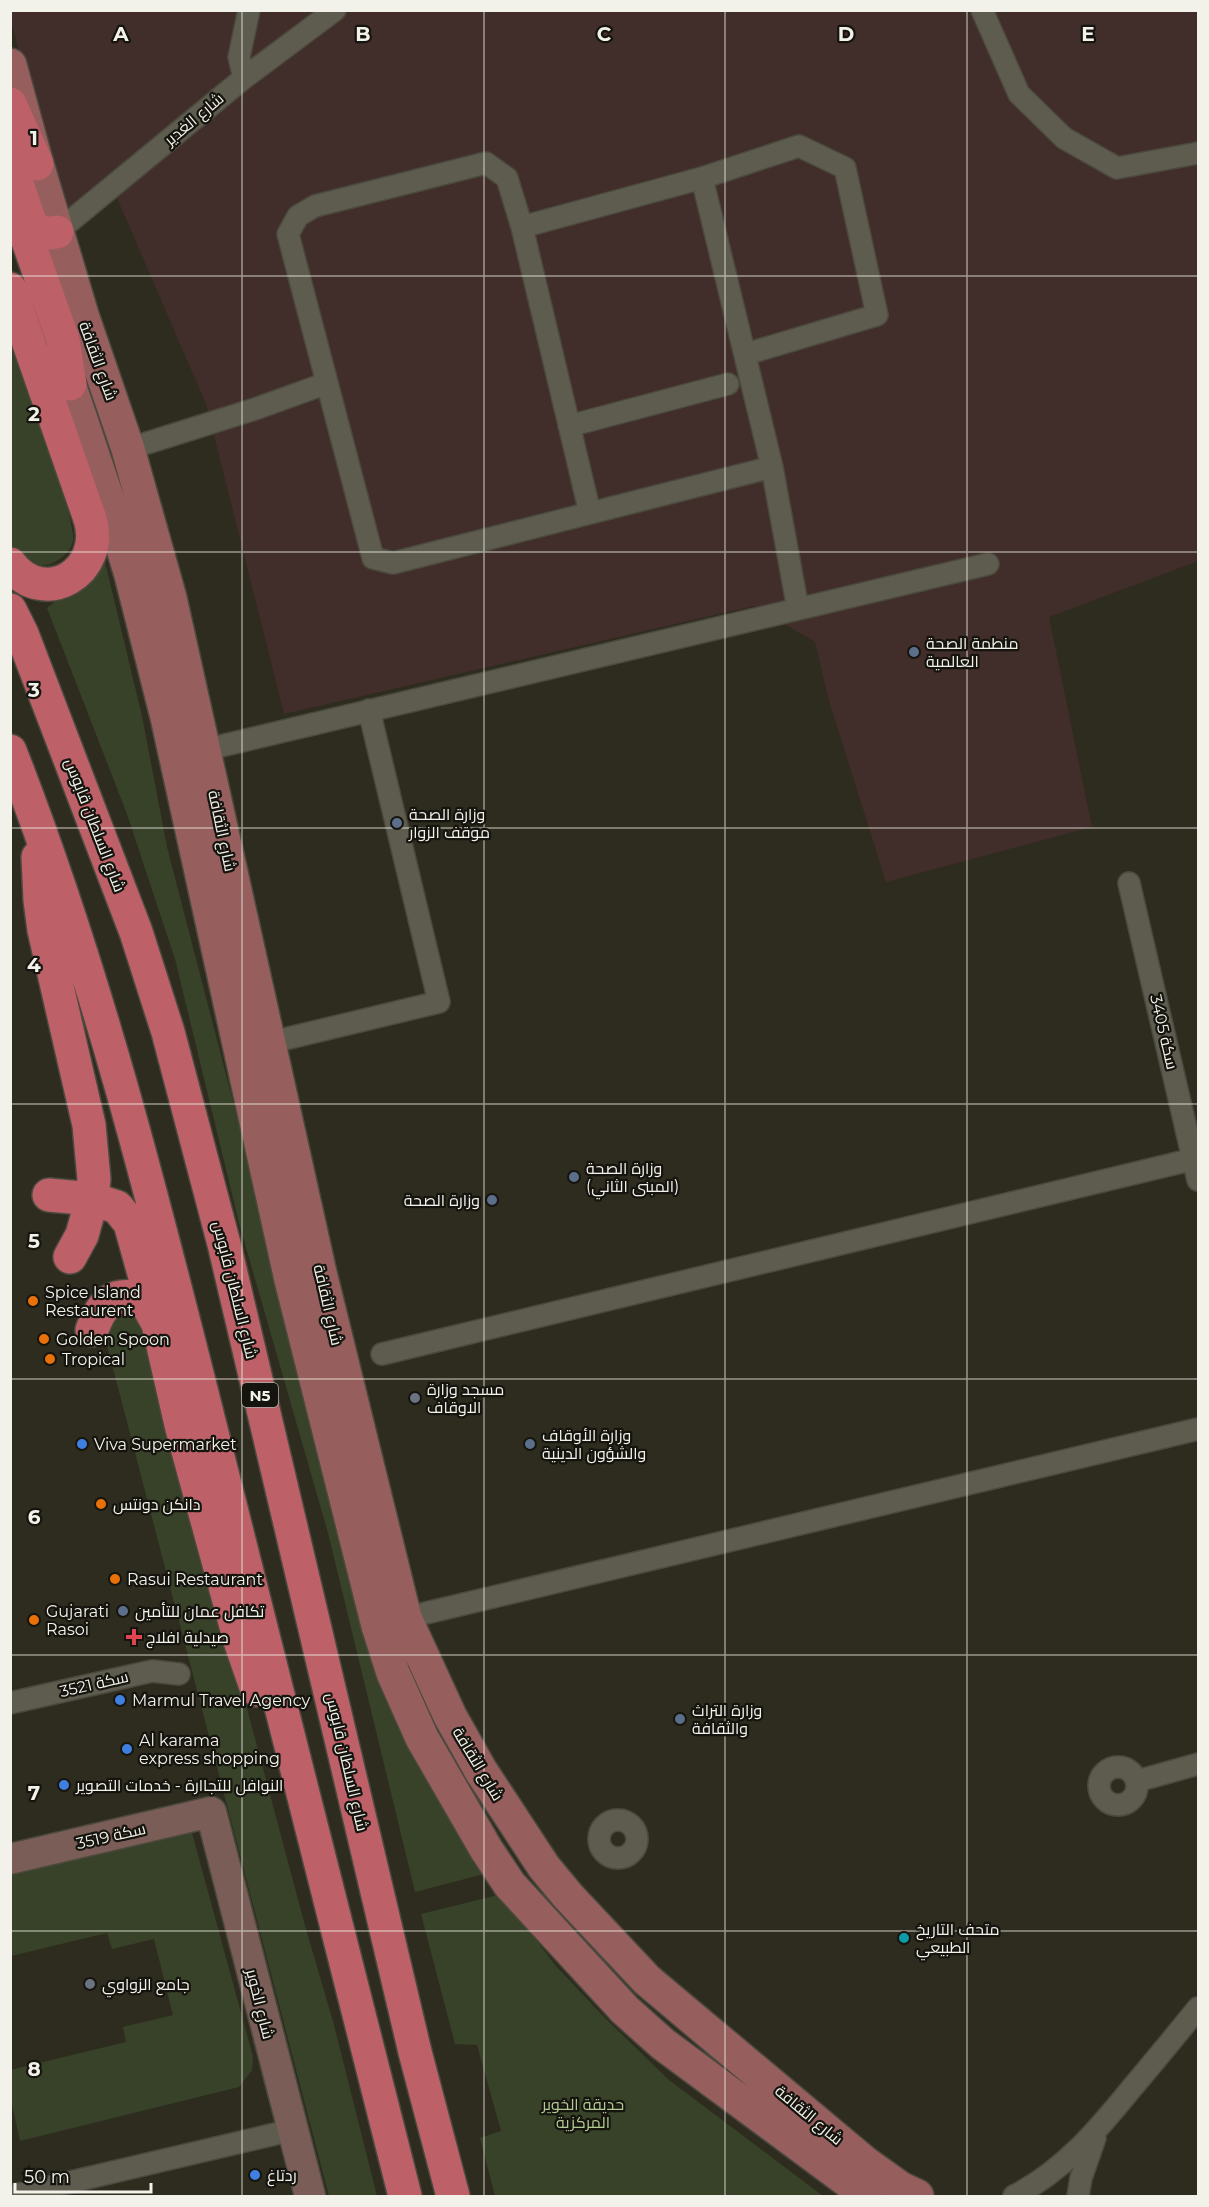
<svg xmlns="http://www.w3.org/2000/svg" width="1209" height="2207" font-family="Montserrat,Cairo,sans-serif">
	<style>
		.industrial { fill: #412d29 }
		.green { fill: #374228 }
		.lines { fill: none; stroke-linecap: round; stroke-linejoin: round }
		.street-casing { stroke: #4b493e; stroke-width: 24 }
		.secondary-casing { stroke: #4b493e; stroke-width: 33 }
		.primary-casing { stroke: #4b493e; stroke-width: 36 }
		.highway-casing { stroke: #4b493e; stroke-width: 36 }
		.street { stroke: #5e5c4e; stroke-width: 21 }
		.secondary { stroke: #7a5d56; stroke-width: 30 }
		.primary { stroke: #975e5e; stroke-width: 33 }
		.highway { stroke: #bd6068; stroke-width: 33 }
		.grid { fill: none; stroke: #f3f2ea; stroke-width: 1.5; stroke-opacity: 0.55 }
		.service-dot { fill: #5c6f8a; stroke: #15140e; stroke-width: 2 }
		.food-dot { fill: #e8710a; stroke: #15140e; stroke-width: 2 }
		.worship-dot { fill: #6b7280; stroke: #15140e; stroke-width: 2 }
		.shop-dot { fill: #3f7fe0; stroke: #15140e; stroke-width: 2 }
		.health-dot { fill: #e0444e; stroke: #15140e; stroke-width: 2 }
		.culture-dot { fill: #0f9aa8; stroke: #15140e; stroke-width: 2 }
		.labels { text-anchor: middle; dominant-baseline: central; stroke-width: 4.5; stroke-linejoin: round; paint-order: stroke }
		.shield { fill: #15140e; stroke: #b0afa8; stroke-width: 1.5 }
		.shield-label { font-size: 15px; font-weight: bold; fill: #f3f2ea }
		.street-label { font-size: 16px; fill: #f3f2ea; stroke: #15140e }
		.poi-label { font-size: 16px; fill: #f3f2ea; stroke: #15140e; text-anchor: start }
		.park-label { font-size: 16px; fill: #b2cb93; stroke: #15140e }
		.grid-label { font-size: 20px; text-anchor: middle; font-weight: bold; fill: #f3f2ea; stroke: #15140e; stroke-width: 4.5; stroke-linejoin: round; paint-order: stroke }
	</style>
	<rect width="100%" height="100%" fill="#2e2c1f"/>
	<path class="industrial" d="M 10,11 L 1198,11 L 1198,561 L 1049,617 L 1092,827 L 886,882 L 829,701 L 815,642 L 754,606 L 284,714 L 206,404 L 110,182 L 84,200 L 70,207 L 58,200 L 11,21 Z"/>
	<path class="green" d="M 10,344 C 32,401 59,458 70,519 C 71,525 74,535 73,541 C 70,555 51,568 37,565 C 30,563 23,559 16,556 L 11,544 Z
		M 105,562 L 142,716 L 167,847 L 386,1692 L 410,1753 L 488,1873 L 415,1892 L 328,1533 L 239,1223 L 175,959 L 127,814 L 47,608 Z
		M 120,1306 L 143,1319 L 304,1922 L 334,2025 L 377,2196 L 329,2196 L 103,1330 Z
		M 181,1826 L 192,1833 L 253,2057 L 252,2070 L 239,2087 L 20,2141 L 11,2101 L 10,2070 L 126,2042 L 123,2027 L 173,2015 L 154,1939 L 112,1949 L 107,1933 L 11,1956 L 11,1868 Z
		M 498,1895 L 522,1921 L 555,1965 L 604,2017 L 669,2080 L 823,2196 L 495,2196 L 480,2138 L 501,2131 L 477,2045 L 455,2044 L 421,1914 Z"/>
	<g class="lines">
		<g class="street-casing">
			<path id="street" d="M 982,10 L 1019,94 L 1064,138 L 1117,168 L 1198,153
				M 244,78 L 239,57 L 249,10
				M 702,178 L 772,467 L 798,609
				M 522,227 L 702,178 L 799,146 L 845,168 L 877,315 L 746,354
				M 57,232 L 244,78 L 335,10
				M 569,426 L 728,384
				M 128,449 L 255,409 L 327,383
				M 590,513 L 522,227 L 507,178 L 486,163 L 315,206 L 298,216 L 288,234 L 373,558 L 393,563 L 772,467
				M 204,750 L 988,564
				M 1129,883 L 1198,1180
				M 268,1043 L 439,1002 L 369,710
				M 382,1354 L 1194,1159
				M 405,1618 L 1198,1429
				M 10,1703 L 152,1671 L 179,1674
				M1099 1786a19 19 0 1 1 38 0a19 19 0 1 1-38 0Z
				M 1137,1781 L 1198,1764
				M599 1839a19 19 0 1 1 38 0a19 19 0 1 1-38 0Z
				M 11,2196 L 292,2130
				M 1014,2196 C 1063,2171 1097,2131 1131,2089 C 1154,2062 1176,2035 1198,2008
				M 1078,2196 L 1081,2178 L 1095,2138"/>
		</g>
		<g class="secondary-casing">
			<path id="secondary" d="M 10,1859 L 211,1812 L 310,2196"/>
		</g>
		<g class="primary-casing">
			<path id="primary" d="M 10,65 L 37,164 L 82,315 L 128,449 L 170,598 L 320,1273 L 405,1618 L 450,1716 L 481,1771 L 544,1867 L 568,1896 L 647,1980 L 685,2012 L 865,2163 L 900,2188 L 917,2196
				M 60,357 L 110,506 L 131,575 L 167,717 L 291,1280 L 378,1626 L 393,1673 L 422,1738 L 486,1849 L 510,1885 L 625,2010 L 663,2044 L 848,2181 L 864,2196"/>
		</g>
		<g class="highway-casing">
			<path id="highway" d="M 10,104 L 37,164
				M 10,163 L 31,225 L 43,234 L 57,232
				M 10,190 L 63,340 L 70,384
				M 10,289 L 90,519 C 106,572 44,609 10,564
				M 10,610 L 22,634 L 136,932 L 168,1032 L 224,1244 L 415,2052 L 453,2196
				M 10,751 C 97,973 155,1206 213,1437 C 277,1690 340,1943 405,2196
				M 38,857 L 40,900 L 44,930 L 89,1125 L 94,1179 L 92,1199 L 82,1235 L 70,1257
				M 49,1195 L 92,1199 L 117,1207 L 130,1223 L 158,1324 L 182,1429 L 240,1641 L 257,1690
				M 92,1330 C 102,1302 113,1291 144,1299 L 157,1322"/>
		</g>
		<use href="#street" class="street"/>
		<use href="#secondary" class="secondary"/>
		<use href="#primary" class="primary"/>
		<use href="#highway" class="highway"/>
	</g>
	<path class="grid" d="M 242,10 L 242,2196M 484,10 L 484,2196M 725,10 L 725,2196M 967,10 L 967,2196M 10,276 L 1198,276M 10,552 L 1198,552M 10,828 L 1198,828M 10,1104 L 1198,1104M 10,1379 L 1198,1379M 10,1655 L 1198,1655M 10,1931 L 1198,1931"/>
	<g class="service-dot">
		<circle cx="914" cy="652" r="6"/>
		<circle cx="397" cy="823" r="6"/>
		<circle cx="574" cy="1177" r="6"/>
		<circle cx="492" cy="1200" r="6"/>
		<circle cx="530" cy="1444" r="6"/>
		<circle cx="123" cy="1611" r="6"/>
		<circle cx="680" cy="1719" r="6"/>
	</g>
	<g class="food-dot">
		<circle cx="33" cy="1301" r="6"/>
		<circle cx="44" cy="1339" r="6"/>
		<circle cx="50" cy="1359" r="6"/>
		<circle cx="101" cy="1504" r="6"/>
		<circle cx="115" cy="1579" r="6"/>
		<circle cx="34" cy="1620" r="6"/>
	</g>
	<g class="worship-dot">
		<circle cx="415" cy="1398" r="6"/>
		<circle cx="90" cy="1984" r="6"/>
	</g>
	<g class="shop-dot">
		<circle cx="82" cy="1444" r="6"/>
		<circle cx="120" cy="1700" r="6"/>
		<circle cx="127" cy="1749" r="6"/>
		<circle cx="64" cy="1785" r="6"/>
		<circle cx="255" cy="2175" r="6"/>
	</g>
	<path class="health-dot" d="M131 1628h6v6h6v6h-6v6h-6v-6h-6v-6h6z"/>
	<circle class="culture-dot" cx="904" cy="1938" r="6"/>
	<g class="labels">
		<rect class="shield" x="242" y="1383" width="36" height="24" rx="4.5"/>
		<g class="shield-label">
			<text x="260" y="1395">N5</text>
		</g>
		<g class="street-label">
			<text transform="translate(194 119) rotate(-40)">شارع الغدير</text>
			<text transform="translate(98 361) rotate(70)">شارع الثقافة</text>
			<text transform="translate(95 825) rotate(69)">شارع السلطان قابوس</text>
			<text transform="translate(222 831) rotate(78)">شارع الثقافة</text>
			<text transform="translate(1164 1032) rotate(77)">سكة 3405</text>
			<text transform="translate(235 1290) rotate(76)">شارع السلطان قابوس</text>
			<text transform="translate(328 1305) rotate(77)">شارع الثقافة</text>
			<text transform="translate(94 1684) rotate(-13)">سكة 3521</text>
			<text transform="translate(347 1762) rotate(77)">شارع السلطان قابوس</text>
			<text transform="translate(478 1764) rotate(59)">شارع الثقافة</text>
			<text transform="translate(111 1836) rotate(-13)">سكة 3519</text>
			<text transform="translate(260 2004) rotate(76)">شارع الخوير</text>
			<text transform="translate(809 2115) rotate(40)">شارع الثقافة</text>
		</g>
		<g class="poi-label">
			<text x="926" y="643">منطمة الصحة<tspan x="926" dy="18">العالمية</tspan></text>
			<text x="409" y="814">وزارة الصحة<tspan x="409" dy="18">موقف الزوار</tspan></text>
			<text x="586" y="1168">وزارة الصحة<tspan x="586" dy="18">(المبنى الثاني)</tspan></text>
			<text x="480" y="1200" text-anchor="end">وزارة الصحة</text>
			<text x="45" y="1292">Spice Island<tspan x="45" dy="18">Restaurent</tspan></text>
			<text x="56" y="1339">Golden Spoon</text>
			<text x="62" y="1359">Tropical</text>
			<text x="427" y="1389">مسجد وزارة<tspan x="427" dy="18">الاوقاف</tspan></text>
			<text x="542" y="1435">وزارة الأوقاف<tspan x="542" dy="18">والشؤون الدينية</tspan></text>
			<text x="94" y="1444">Viva Supermarket</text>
			<text x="113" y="1504">دانكن دونتس</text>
			<text x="127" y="1579">Rasui Restaurant</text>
			<text x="46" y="1611">Gujarati<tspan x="46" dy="18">Rasoi</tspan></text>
			<text x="135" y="1611">تكافل عمان للتأمين</text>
			<text x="146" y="1637">صيدلية افلاج</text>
			<text x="132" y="1700">Marmul Travel Agency</text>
			<text x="692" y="1710">وزارة التراث<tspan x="692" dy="18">والثقافة</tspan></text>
			<text x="139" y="1740">Al karama<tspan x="139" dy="18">express shopping</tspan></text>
			<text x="76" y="1785">النوافل للتجاارة - خدمات التصوير</text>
			<text x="916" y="1929">متحف التاريخ<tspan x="916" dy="18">الطبيعي</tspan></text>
			<text x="102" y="1984">جامع الزواوي</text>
			<text x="267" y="2175">ردتاغ</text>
		</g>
		<g class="park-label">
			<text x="583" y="2104">حديقة الخوير<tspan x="583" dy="18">المركزية</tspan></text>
		</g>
	</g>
	<g class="grid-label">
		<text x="121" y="41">A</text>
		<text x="363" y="41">B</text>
		<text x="604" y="41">C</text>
		<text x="846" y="41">D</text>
		<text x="1088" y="41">E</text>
		<text x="34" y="145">1</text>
		<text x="34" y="421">2</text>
		<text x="34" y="697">3</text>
		<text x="34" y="972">4</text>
		<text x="34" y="1248">5</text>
		<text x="34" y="1524">6</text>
		<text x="34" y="1800">7</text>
		<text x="34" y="2076">8</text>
	</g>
	<rect width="1209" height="2207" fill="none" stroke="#f3f2ea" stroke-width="24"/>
	<path d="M15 2183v9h136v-9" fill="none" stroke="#f3f2ea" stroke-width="3"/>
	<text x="24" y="2183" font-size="18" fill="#f3f2ea" stroke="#15140e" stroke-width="4.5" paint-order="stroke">50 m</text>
</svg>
